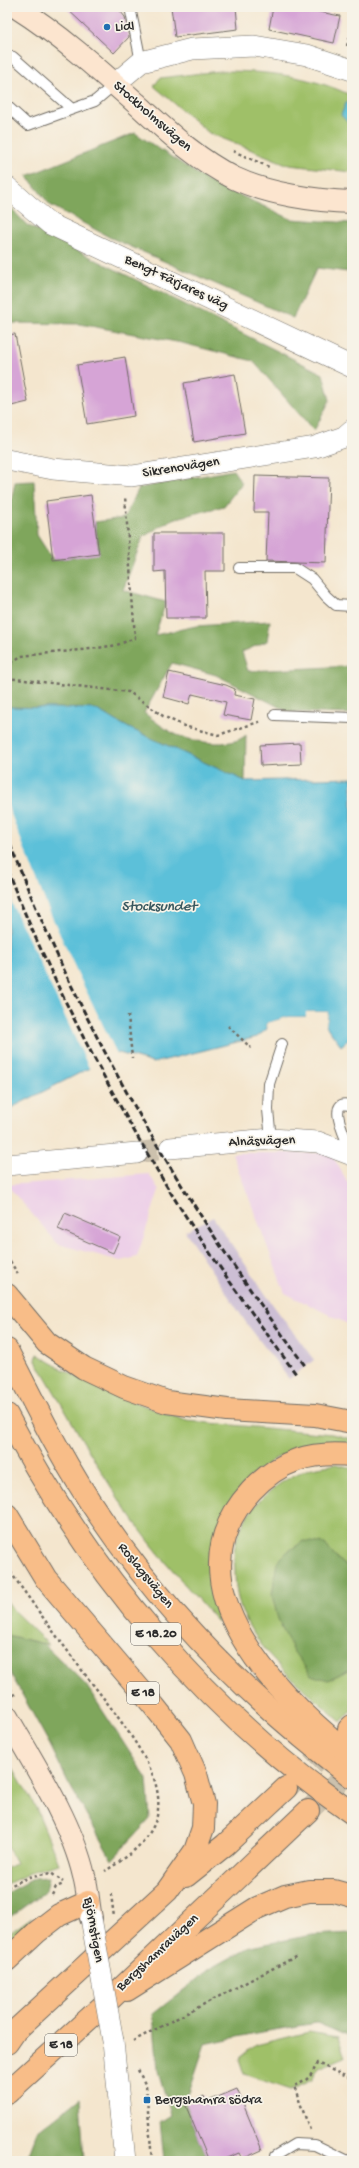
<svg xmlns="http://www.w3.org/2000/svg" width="359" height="2168" font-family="'Gochi Hand',sans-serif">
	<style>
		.built { fill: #edd0e8 }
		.industrial { fill: #ccbed4 }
		.green { fill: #9fc068; stroke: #65764a }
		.forest { fill: #7fa65c; stroke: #556844 }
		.water { fill: #5bc0d9; stroke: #437682 }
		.pier { fill: #f4e6ce }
		.building { fill: #d6a4d6 }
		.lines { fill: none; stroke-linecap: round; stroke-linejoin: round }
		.street-tunnel { stroke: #ccc1ad; stroke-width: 21; stroke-dasharray: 21 10; stroke-linecap: butt }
		.highway-tunnel { stroke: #ccc1ad; stroke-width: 22; stroke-dasharray: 22 11; stroke-linecap: butt }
		.lane-casing { stroke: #716c64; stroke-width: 12 }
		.street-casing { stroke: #716c64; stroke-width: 22 }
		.secondary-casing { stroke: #716c64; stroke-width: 24 }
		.primary-casing { stroke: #716c64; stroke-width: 24 }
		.highway-casing { stroke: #716c64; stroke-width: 24 }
		.path { stroke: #716c64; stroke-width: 2.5; stroke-dasharray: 3 3; stroke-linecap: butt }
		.lane { stroke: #fff; stroke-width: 10 }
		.street { stroke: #fff; stroke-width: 21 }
		.secondary { stroke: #fce5cf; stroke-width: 22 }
		.primary { stroke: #f8bd88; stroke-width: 22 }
		.highway { stroke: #f8bd88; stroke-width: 22 }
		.rail { stroke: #2b2b2b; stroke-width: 3; stroke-dasharray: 6 3; stroke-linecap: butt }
		.street-bridge-casing { stroke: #716c64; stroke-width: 22; stroke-linecap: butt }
		.path-bridge { stroke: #716c64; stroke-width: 2.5; stroke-dasharray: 3 3; stroke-linecap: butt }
		.street-bridge { stroke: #fff; stroke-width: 21 }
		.poi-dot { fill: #1f6fb2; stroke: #f7f3e8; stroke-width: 1.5 }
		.labels { text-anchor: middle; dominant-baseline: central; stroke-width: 3.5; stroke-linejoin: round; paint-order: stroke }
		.shield { fill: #f7f3e8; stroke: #686764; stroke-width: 1 }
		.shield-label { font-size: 13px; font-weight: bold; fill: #2b2b2b }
		.poi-label { font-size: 14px; fill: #2b2b2b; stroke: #f7f3e8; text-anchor: start }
		.street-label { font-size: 14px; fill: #2b2b2b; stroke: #f7f3e8 }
		.water-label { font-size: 15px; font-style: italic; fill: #39585f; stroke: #f7f3e8 }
	</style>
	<rect width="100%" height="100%" fill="#f7f3e8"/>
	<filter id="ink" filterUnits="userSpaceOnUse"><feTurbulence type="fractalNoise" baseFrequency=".025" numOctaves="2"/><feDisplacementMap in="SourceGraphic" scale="8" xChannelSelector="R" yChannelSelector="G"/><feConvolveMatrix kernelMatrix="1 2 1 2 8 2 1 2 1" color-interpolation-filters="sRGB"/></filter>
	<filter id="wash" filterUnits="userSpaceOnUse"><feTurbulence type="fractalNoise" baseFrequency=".012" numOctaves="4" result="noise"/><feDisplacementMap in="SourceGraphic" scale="16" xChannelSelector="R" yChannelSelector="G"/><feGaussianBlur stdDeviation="0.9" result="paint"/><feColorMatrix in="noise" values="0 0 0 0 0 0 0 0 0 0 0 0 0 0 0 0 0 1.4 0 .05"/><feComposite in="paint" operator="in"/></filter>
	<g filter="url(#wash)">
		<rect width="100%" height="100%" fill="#f4e6ce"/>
		<path class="built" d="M 232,1153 L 331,1153 L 352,1190 L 352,1326 L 285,1293 Z
			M 149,1174 L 159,1190 L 137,1257 L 120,1261 L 58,1244 L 7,1185 Z"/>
		<path class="industrial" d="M 213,1217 L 273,1305 L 314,1360 L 289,1379 L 247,1324 L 185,1231 Z"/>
		<path class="green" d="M 219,71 C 263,71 311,75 352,96 L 352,172 L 289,165 L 209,133 L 154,86 L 160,78 Z
			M 37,1354 L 64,1370 L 123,1398 L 187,1421 L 332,1434 L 352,1439 L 352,1443 L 338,1442 L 309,1444 L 274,1459 L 252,1475 L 230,1501 L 210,1552 L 210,1569 L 216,1596 L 218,1622 C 187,1587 155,1552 129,1514 C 95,1465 67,1412 36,1361 Z
			M 336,1464 L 352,1468 L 352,1570 L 335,1557 L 325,1545 L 328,1680 L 352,1668 L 352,1710 L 341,1722 C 310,1694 274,1667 252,1631 C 240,1612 235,1593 235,1571 C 235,1563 233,1554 235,1547 C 242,1509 277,1479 312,1468 C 320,1466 328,1466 336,1464 Z
			M 7,1601 L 14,1611 L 49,1645 L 7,1635 Z
			M 7,1757 L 37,1810 L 59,1864 L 36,1870 L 7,1884 L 7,1868 L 16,1863 L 7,1846 Z
			M 32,1917 L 7,1947 L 7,1935 Z
			M 309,2032 L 338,2037 L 345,2057 L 319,2068 L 312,2080 L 290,2090 L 244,2074 L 239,2059 L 256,2045 Z"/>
		<path class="forest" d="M 135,133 L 205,179 L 291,219 L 352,223 L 352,286 L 348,272 L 317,268 L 293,318 L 109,237 L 50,205 L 27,176 Z
			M 7,204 L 27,225 L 323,374 L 330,400 L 314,431 L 253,361 L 182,343 L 80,324 L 7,323 Z
			M 233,470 L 242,483 L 224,506 L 173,519 L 143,537 L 123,590 L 166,602 L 155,635 L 196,626 L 270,621 L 267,641 L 242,652 L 248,671 L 352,666 L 352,714 L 289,712 L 216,675 L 172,663 L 144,713 C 154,720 164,729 175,734 C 191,742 232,749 246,735 L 245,781 L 129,728 L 95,709 L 7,707 L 7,522 L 15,482 L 34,481 L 37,535 L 53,560 L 99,553 L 95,522 L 124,518 L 139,488 Z
			M 304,1541 L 325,1544 L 335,1557 L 352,1570 L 352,1668 L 328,1680 L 311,1675 L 293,1651 L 278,1619 L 272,1595 L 277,1562 L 287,1552 Z
			M 7,1635 L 44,1644 L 86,1685 L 147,1779 L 150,1819 L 112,1860 L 68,1782 L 50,1745 L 7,1667 Z
			M 49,1877 L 46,1891 L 7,1919 L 7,1893 L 35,1878 Z
			M 352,1933 L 352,2038 L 317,2023 L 256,2033 L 205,2044 L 185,2104 L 209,2161 L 164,2161 L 160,2122 L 171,2115 L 158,2071 L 153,2014 L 210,1969 L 250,1947 L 312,1935 Z
			M 80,2098 L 84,2161 L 26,2161 L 37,2132 Z"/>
		<path class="water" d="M 352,102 L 352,125 L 350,125 L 341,115 L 346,103 Z
			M 7,707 L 95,709 L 129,728 L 245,781 L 352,778 L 352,1036 L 341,1046 L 326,1026 L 328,1012 L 307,1012 L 306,1017 L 288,1017 L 267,1023 L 267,1029 L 257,1037 L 153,1063 L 119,1053 L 7,1110 Z"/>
		<path class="pier" d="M 7,804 L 47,906 L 78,974 L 118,1056 L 90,1070 L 7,893 Z
			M 306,1012 L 328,1012 L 326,1026 L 324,1026 L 326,1014 L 308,1014 L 307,1019 L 288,1019 L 269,1024 L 268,1031 L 267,1023 L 288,1017 L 306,1017 Z"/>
		<g id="blocks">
			<path class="building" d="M 65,7 L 117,7 L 125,17 L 129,37 L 114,53 Z
				M 171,7 L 236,7 L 238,29 L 175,37 Z
				M 273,7 L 295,7 L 340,16 L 334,43 L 269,29 Z
				M 15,334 L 28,402 L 7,407 L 7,335 Z
				M 125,357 L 134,416 L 87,424 L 77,365 Z
				M 235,374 L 245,433 L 194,442 L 184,383 Z
				M 255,476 L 329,478 L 326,563 L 266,561 L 268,512 L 254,512 Z
				M 91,495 L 99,554 L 53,560 L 46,501 Z
				M 154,533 L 225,533 L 225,571 L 205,571 L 206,618 L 166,618 L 165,571 L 154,572 Z
				M 169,672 L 226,685 L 235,689 L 234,695 L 255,699 L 251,720 L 223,715 L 226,702 L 192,694 L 189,704 L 163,697 Z
				M 300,743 L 301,764 L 261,766 L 260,745 Z
				M 65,1213 L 120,1237 L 113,1253 L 58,1229 Z
				M 237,2089 L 262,2150 L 242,2159 L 239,2153 L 219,2161 L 209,2161 L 185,2104 L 204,2096 L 206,2102 Z"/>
		</g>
	</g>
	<g filter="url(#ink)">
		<use href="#blocks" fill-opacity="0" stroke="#716c64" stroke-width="1"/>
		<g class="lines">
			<path class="street-tunnel" d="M 137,1153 L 170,1148"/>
			<path class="highway-tunnel" d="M 288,1787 L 337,1740
				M 308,1811 L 352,1769"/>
			<g class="lane-casing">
				<path id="lane" d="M 130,7 L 141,62
					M 7,62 L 13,57 L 72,109
					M 7,106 L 28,125 L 95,101 L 115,84
					M 239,568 L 295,568 L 312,579 L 326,596 L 336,605 L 352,606
					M 275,715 L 352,718
					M 352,1106 C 323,1095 348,1144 352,1153
					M 271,1139 L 268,1110 L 269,1084 L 282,1044
					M 275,2161 L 275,2156 L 295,2144 L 315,2145 L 348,2161"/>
			</g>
			<g class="street-casing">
				<path id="street" d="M 115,84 L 141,62 L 192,49 L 254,46 L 307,55 L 352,70
					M 7,187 L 50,224 L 352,367
					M 7,460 L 53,469 L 132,476 L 315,447 L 344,437 L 352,430
					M 170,1148 L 271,1139 L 318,1142 L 352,1155
					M 7,1165 L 137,1153
					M 113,2041 L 125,2161"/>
			</g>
			<g class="secondary-casing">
				<path id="secondary" d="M 16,7 C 59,34 98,69 136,103 C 167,131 196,159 234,178 C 268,194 315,201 352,202
					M 7,1717 C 34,1764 72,1823 84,1876 C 88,1890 88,1904 91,1918"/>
			</g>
			<g class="primary-casing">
				<path id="primary" d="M 7,1350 C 36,1407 64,1465 101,1518 C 169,1618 256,1704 352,1777
					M 7,1415 C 88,1571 207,1713 352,1813
					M 127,1990 L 257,1908 L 285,1896 L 309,1891 L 334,1891 L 352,1896"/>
			</g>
			<g class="highway-casing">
				<path id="highway" d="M 7,1295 L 47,1343 L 84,1368 L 124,1387 L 167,1402 L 227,1410 L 315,1415 L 352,1422
					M 352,1455 C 311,1451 280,1460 251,1491 C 164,1585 280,1698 352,1756
					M 7,1515 L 46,1579 L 154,1706 L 181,1740 L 196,1774 L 204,1804 L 203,1828 L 195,1851 L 167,1891 L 16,2030 L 7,2043
					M 349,1729 L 352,1726
					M 186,1876 L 225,1845 L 286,1788
					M 7,1960 L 37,1932 L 59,1915 L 88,1902
					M 7,2093 L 104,2005 L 308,1811"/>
			</g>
			<path class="path" d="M 347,46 L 352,29
				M 233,151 L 269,167
				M 7,666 L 21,656 L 91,649 L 117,645 L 135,638 L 125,496
				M 7,678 L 129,692 L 163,716 L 184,726 L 218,735 L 262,721
				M 128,1015 L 132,1058
				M 228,1026 L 251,1048
				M 7,1256 L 19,1276
				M 7,1567 C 32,1603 58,1638 84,1673 C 105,1700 127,1727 144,1757 C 153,1772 160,1792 158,1809 C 156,1837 127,1858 105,1871
				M 7,1683 L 16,1698
				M 7,1887 L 32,1876 L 51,1873 L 63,1882
				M 52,1895 L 56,1887 L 64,1884
				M 133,2041 L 297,1956
				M 138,2070 L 146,2086 L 152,2161
				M 310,2130 L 294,2086 C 307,2081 312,2076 317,2063 L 347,2077 L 352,2077"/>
			<use href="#lane" class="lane"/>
			<use href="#street" class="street"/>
			<use href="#secondary" class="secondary"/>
			<use href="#primary" class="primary"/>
			<use href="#highway" class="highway"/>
			<path class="rail" d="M 7,836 C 22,877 40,917 58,957 C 125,1103 210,1238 306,1367
				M 7,870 C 51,980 105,1084 166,1185 C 206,1250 251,1312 296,1374"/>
			<g class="street-bridge-casing">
				<path id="street-bridge" d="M 91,1918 L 113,2041"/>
			</g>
			<path class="path-bridge" d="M 111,1894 L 114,1917"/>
			<use href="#street-bridge" class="street-bridge"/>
		</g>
	</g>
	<g class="poi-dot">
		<circle cx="107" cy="27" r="4"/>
		<rect x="143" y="2096" width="8" height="8" rx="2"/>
	</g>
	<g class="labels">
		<g class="shield">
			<rect x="131" y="1623" width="50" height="22" rx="3"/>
			<rect x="127" y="1682" width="32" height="22" rx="3"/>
			<rect x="45" y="2034" width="32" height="22" rx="3"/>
		</g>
		<g class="shield-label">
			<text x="156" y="1634">E 18.20</text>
			<text x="143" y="1693">E 18</text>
			<text x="61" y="2045">E 18</text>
		</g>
		<g class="poi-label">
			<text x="115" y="27">Lidl</text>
			<text x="155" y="2100">Bergshamra södra</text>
		</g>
		<g class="street-label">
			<text transform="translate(152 117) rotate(41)">Stockholmsvägen</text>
			<text transform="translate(176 283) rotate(25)">Bengt Färjares väg</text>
			<text transform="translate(181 468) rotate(-9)">Sikrenovägen</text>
			<text transform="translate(262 1142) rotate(-2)">Alnäsvägen</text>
			<text transform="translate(145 1576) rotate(51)">Roslagsvägen</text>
			<text transform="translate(93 1930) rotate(80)">Björnstigen</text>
			<text transform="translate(158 1953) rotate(-43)">Bergshamravägen</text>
		</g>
		<g class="water-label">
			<text x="159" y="907">Stocksundet</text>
		</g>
	</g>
	<rect width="359" height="2168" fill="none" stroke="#f7f3e8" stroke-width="24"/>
</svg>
